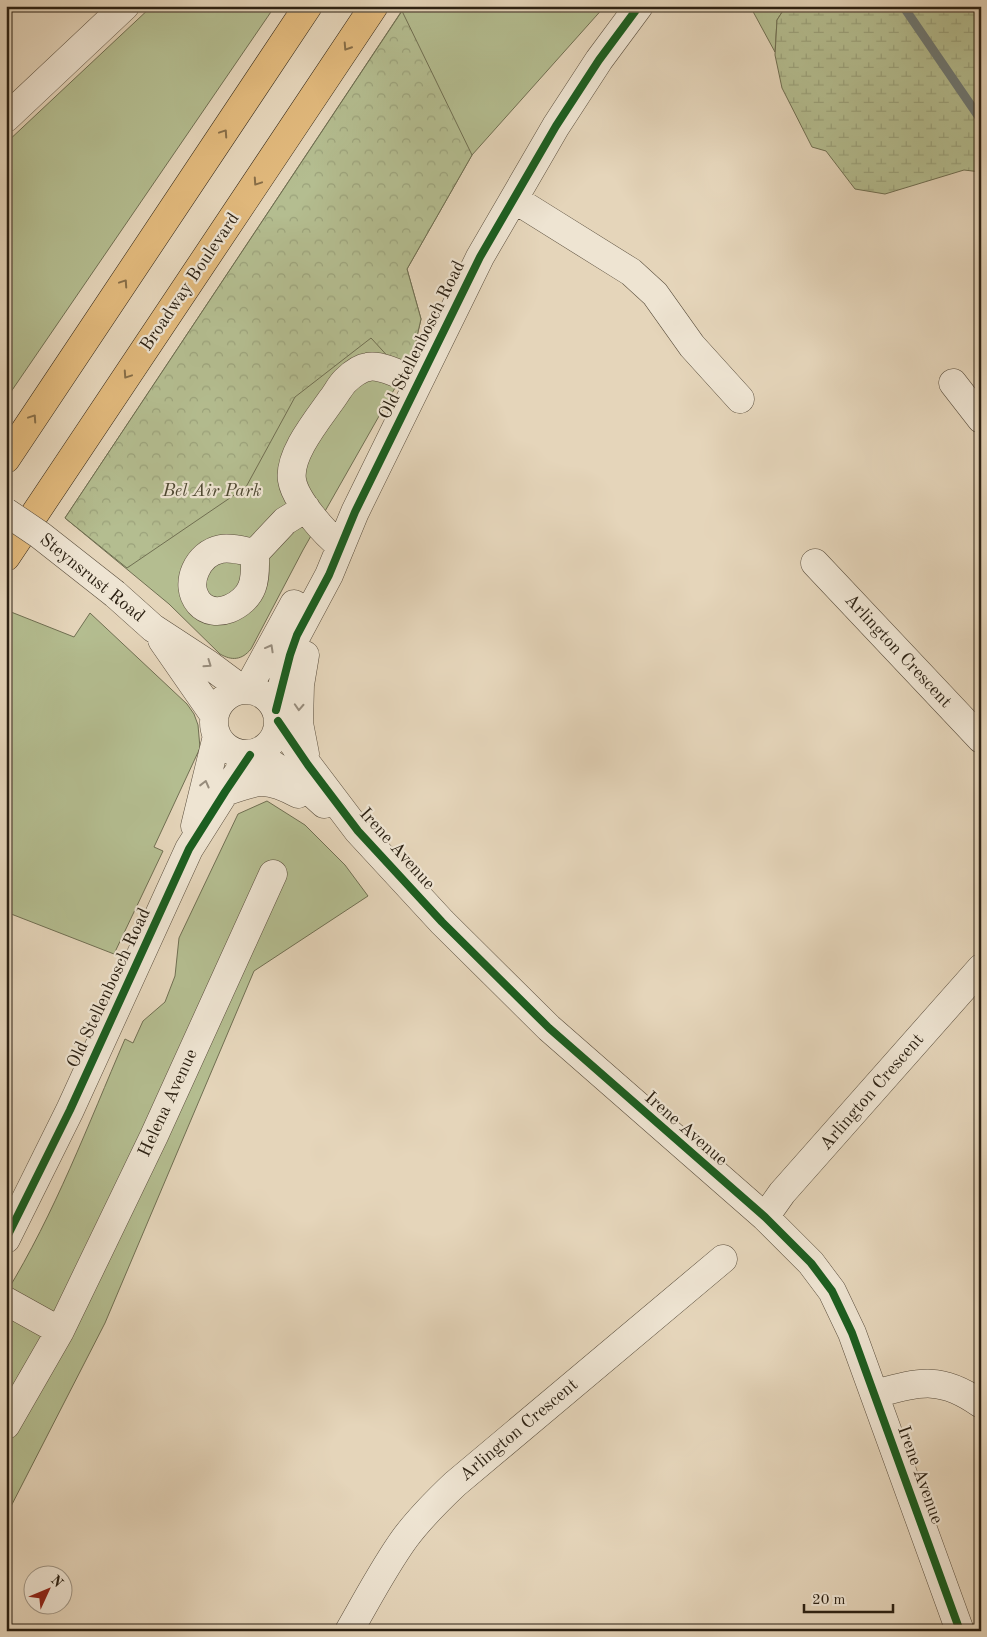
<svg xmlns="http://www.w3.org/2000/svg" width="987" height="1637" font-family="'Old Standard TT',serif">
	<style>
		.green { fill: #b4bd90; stroke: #706f52 }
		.forest { fill: url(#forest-crowns); stroke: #706f52 }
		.wetland { fill: url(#wetland-marsh); stroke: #706f52 }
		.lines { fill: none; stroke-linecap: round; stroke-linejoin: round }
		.stream { stroke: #6e7a77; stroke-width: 9 }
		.minor-casing { stroke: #5a4e3d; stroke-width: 29 }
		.major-casing { stroke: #2c2113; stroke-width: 29 }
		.minor { stroke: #eee4d2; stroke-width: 28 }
		.major { stroke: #e2ba7d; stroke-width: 28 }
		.minor-bridge-casing { stroke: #5a4e3d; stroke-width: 29; stroke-linecap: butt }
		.minor-bridge { stroke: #eee4d2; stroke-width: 28 }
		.cycleway-casing { stroke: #eee4d2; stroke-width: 11 }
		.cycleway { stroke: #1b5e20; stroke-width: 8 }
		.oneway { stroke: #876e48 }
		.oneway2 { stroke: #978c7c }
		.labels { text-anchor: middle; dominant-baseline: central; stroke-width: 4.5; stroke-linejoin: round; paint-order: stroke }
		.street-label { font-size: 18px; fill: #2c2113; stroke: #eee4d2 }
		.park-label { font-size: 18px; font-style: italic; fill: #4e4832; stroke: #eee4d2 }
	</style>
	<defs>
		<pattern id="forest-crowns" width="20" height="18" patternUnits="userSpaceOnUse" patternTransform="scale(1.25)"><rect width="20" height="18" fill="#b4bd90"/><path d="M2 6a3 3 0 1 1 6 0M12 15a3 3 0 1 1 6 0" fill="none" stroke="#9ba27b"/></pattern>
		<pattern id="wetland-marsh" width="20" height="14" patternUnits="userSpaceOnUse" patternTransform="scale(1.25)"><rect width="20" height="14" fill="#b4bd90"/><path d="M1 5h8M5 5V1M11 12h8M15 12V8" fill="none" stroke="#9ba27b"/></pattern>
	</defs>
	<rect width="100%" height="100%" fill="#e5d5ba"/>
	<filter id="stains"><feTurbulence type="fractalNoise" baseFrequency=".004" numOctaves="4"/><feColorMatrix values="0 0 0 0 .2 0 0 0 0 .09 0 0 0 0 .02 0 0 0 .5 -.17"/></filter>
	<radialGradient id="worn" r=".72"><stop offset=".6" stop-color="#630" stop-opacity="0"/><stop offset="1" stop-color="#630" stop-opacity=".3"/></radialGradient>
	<path class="green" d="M 152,6 L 275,6 L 6,399 L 6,143 Z
		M 405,6 L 605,6 L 472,155 L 407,269 L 421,319 L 412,358 L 303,550 L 251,649 C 242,660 232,661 220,654 L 169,604 L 65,518 Z
		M 750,6 L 786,6 L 777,20 L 775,52 Z
		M 6,610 L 74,637 L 90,613 L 187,704 L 194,714 L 198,725 L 200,748 L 154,847 L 163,851 L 114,954 L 6,912 Z
		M 267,801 L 305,825 L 345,865 L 368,896 L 254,971 L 105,1323 L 6,1516 L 6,1293 C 55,1213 88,1125 125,1039 L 133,1043 L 143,1021 L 165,1002 L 175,976 L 179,938 L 238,814 Z"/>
	<path class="forest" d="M 402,11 L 472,155 L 407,269 L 421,319 L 412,358 L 394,363 L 371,338 L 295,397 L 246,487 L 127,568 L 65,518 Z"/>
	<path class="wetland" d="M 786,6 L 981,6 L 981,172 L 964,170 L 885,194 L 855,189 L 826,151 L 812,147 L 782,88 L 775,55 L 777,20 Z"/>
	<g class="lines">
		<path class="stream" d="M 903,6 L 981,120"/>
		<g class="minor-casing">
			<path id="minor" d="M 6,118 L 125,6
				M 514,199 L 631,272 L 655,294 L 692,346 L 740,399
				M 953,383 L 981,419
				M 341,546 C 325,534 295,500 292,480 C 288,455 318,419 332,399 C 336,394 340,386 345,381 C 350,376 360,368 368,367 C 381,364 405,377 418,382
				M 255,553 C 244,551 232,547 221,549 C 198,553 183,584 199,603 C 215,621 245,606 252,587 C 256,577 255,564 255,553 L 285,521 L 306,508
				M 815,563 L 981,739
				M 115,594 L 153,628 L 208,664 L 243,690
				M 162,640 L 214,715
				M 305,655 L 300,685 L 299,723 L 305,754
				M 247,690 L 294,604
				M214 722a32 32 0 1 1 64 0a32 32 0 1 1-64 0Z
				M 276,710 L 290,655 L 297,635 L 329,575 L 355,512 L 480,257 L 556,126 L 599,60 L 639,6
				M 278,721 L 308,765 L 358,831 L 442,922 L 549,1028 L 765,1217 L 811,1263 L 832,1291 L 852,1333 L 960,1631
				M 255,753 L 302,784 L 324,804
				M 225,792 C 258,780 266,777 298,794
				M 195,826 L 217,736
				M 765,1217 L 782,1193 L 981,968
				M 6,1239 L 70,1110 L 189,849 L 225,792 L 250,755
				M 6,1301 L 60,1331
				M 875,1394 C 919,1382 941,1375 981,1404
				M 6,1425 L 60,1331 L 154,1136 L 273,874
				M 349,1631 C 367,1600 384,1567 405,1538 C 420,1518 437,1501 455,1484 L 723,1259"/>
		</g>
		<g class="major-casing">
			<path id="major" d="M 6,459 L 308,6
				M 6,557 L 374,6"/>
		</g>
		<use href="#minor" class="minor"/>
		<use href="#major" class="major"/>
		<g class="minor-bridge-casing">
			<path id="minor-bridge" d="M 6,512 L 40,535 L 115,594"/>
		</g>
		<use href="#minor-bridge" class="minor-bridge"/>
		<g class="cycleway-casing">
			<path id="cycleway" d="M 276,710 L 290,655 L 297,635 L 329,575 L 355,512 L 480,257 L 556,126 L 599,60 L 639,6
				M 278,721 L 308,765 L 358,831 L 442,922 L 549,1028 L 765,1217 L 811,1263 L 832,1291 L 852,1333 L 960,1631
				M 6,1239 L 70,1110 L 189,849 L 225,792 L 250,755"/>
		</g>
		<use href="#cycleway" class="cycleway"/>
	</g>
	<defs><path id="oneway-chevron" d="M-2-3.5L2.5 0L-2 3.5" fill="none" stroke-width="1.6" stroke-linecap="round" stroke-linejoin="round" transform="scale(1.25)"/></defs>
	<g class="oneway">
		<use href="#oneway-chevron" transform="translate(347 47) rotate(123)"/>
		<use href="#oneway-chevron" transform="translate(224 133) rotate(-56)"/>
		<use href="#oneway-chevron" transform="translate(257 182) rotate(124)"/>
		<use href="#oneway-chevron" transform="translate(124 283) rotate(-56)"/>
		<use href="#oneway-chevron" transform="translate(127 375) rotate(124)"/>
		<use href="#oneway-chevron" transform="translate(33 418) rotate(-56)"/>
	</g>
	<g class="oneway2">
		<use href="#oneway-chevron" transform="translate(270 648) rotate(-61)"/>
		<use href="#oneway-chevron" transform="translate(208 664) rotate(35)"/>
		<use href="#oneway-chevron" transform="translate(299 707) rotate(93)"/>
		<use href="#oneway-chevron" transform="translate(205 784) rotate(-76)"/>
	</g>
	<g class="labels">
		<g class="street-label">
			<text transform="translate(190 282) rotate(-56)">Broadway Boulevard</text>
			<text transform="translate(422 340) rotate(-64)">Old Stellenbosch Road</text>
			<text transform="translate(92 578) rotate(39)">Steynsrust Road</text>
			<text transform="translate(898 651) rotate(47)">Arlington Crescent</text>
			<text transform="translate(397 849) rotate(48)">Irene Avenue</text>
			<text transform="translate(109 988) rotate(-65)">Old Stellenbosch Road</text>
			<text transform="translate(872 1092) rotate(-49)">Arlington Crescent</text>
			<text transform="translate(168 1103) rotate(-65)">Helena Avenue</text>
			<text transform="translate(686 1129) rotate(41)">Irene Avenue</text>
			<text transform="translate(519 1430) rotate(-40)">Arlington Crescent</text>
			<text transform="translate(920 1475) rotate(70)">Irene Avenue</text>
		</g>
		<g class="park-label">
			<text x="212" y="491">Bel Air Park</text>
		</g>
	</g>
	<rect width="987" height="1637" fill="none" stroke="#e5d5ba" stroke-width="25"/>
	<rect x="8" y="8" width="972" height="1622" fill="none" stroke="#2c2113" stroke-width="2.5"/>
	<rect x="12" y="12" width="962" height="1612" fill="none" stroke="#2c2113"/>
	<g transform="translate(48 1590) rotate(46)"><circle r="24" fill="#eee4d2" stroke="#a09686"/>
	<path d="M0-4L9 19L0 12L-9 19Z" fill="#8f2418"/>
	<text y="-8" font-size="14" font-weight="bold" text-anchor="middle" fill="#2c2113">N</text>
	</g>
	<path d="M804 1604v8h89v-8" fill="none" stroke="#2c2113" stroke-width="2.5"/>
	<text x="812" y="1604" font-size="15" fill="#2c2113" stroke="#eee4d2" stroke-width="4" paint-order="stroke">20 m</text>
	<rect width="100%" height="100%" filter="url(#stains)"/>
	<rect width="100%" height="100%" fill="url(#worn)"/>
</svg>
